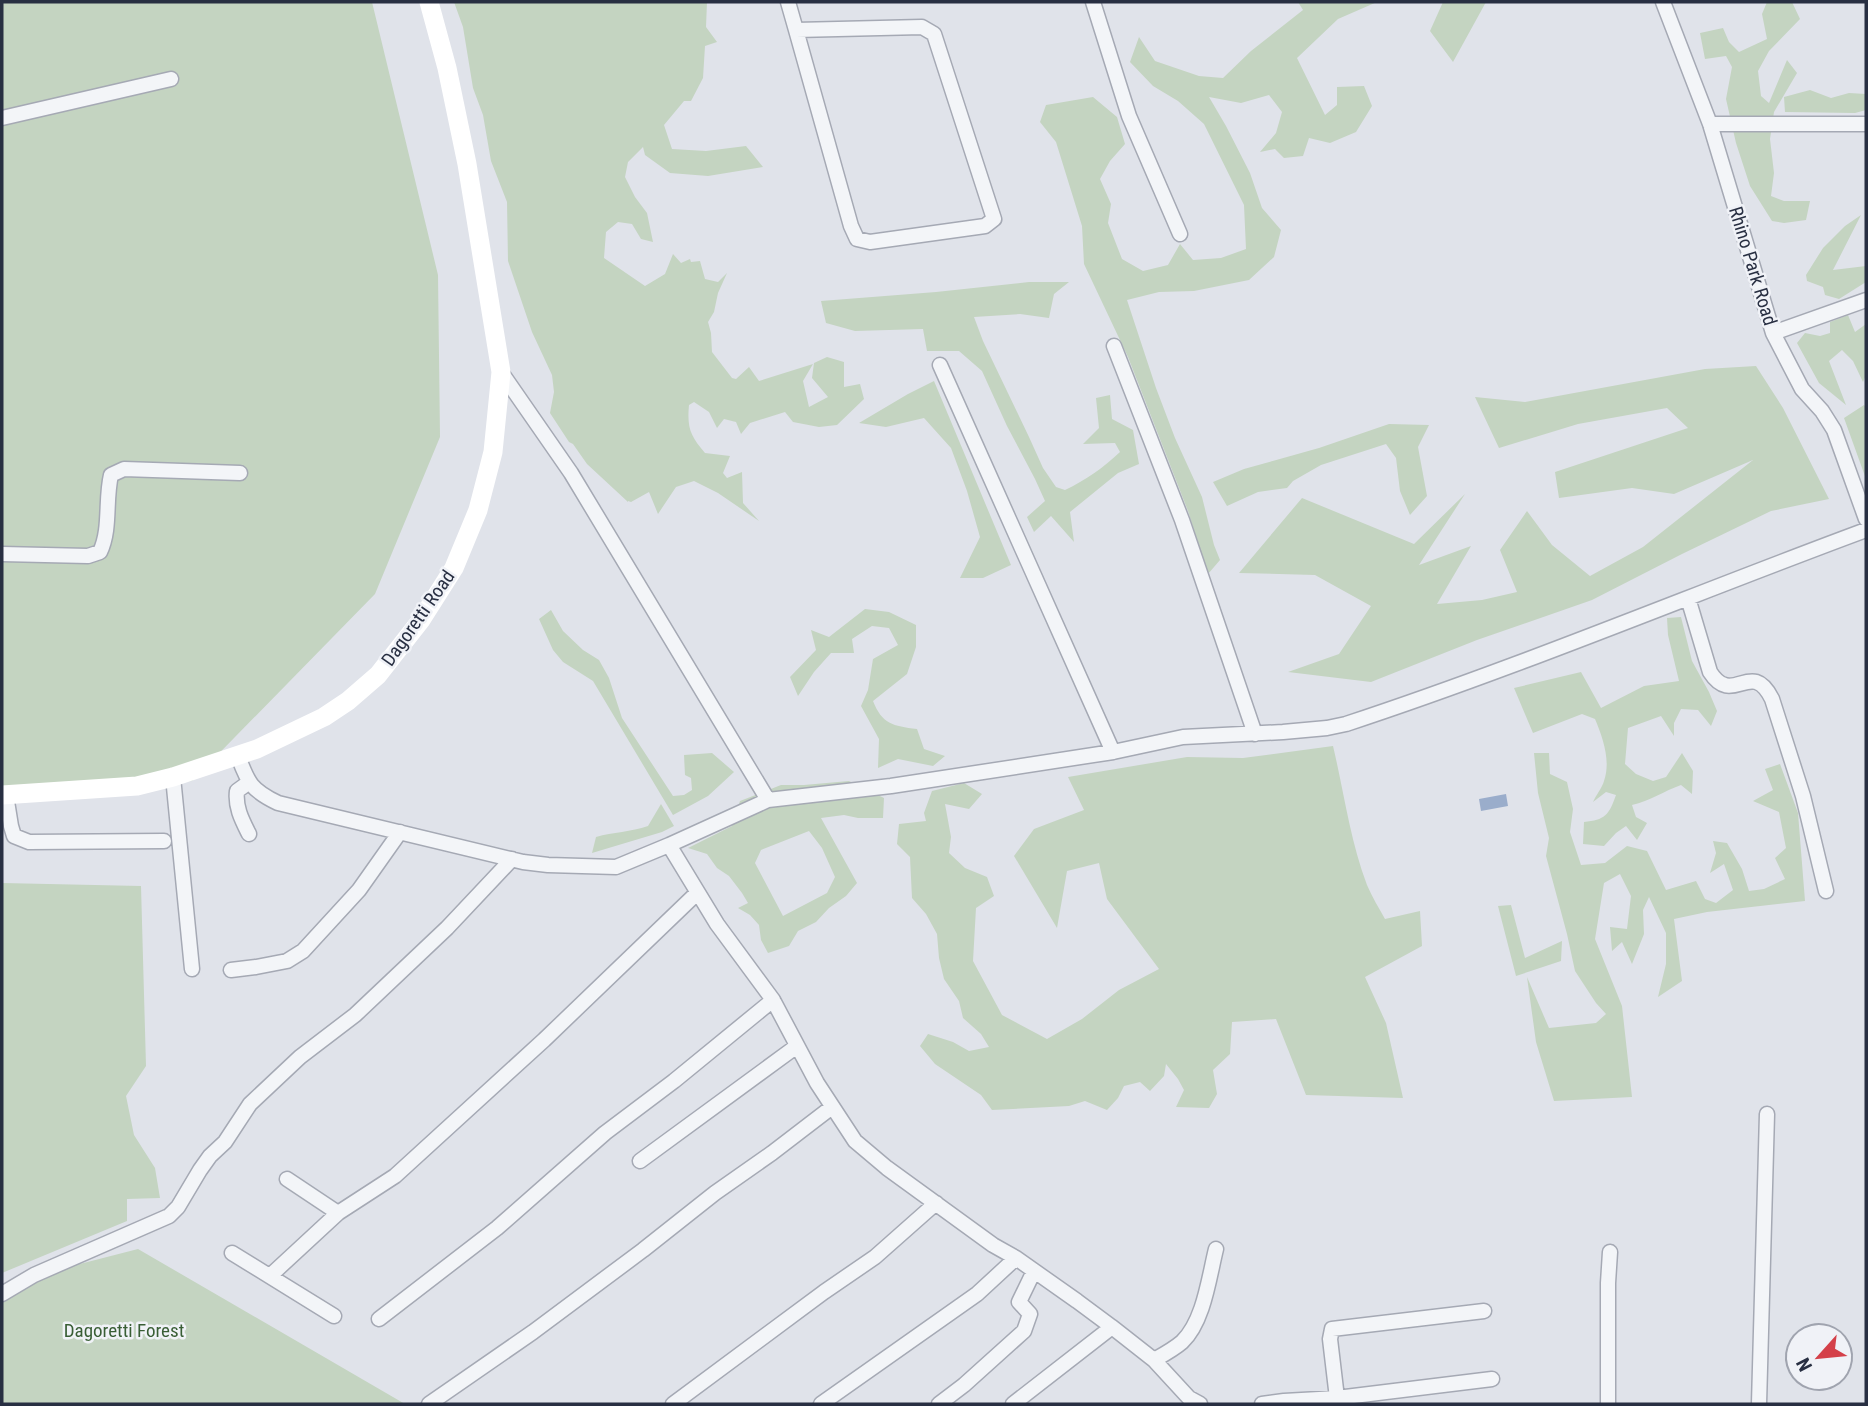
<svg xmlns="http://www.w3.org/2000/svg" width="1868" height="1406" font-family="'Roboto Condensed',sans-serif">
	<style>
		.green { fill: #c4d4c1; fill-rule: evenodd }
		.water { fill: #9aadcb }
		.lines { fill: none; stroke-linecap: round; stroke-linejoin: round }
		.street-casing { stroke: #a5a9b4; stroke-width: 17 }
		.street { stroke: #f3f5f8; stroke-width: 14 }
		.secondary { stroke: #fff; stroke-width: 19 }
		.labels { text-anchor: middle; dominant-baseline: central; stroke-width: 5; stroke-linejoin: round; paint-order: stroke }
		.street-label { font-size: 19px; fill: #282f42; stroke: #f0f2f7 }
		.park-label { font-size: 19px; fill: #395e35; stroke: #f0f2f7 }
	</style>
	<rect width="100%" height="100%" fill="#e0e3ea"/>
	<path class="green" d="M 2,2 L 372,2 L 438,275 L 440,437 L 375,594 L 192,781 L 2,796 Z
		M 454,2 L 707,2 L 706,27 L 717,42 L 705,46 L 703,78 L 691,101 L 684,101 L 664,125 L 672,149 L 706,151 L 746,146 L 763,167 L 708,176 L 670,173 L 645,155 L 643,147 L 628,162 L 625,177 L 635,197 L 647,213 L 653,242 L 641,239 L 632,224 L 618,222 L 606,232 L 604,258 L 645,286 L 665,274 L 673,254 L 681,263 L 690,259 L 691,262 L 700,261 L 705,279 L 718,282 L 727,273 L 718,293 L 714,312 L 708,322 L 711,333 L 712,352 L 732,378 L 736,379 L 749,367 L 759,381 L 813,364 L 803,381 L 809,407 L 828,397 L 812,378 L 814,363 L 827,357 L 844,362 L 844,387 L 860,384 L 864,399 L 837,425 L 819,427 L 793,422 L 785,412 L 750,423 L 741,434 L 736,422 L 724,419 L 717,428 L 709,412 L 694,402 L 689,405 C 687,428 690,435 705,453 L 730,456 L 723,473 L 727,478 L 742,472 L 743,503 L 759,521 L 718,493 L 694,481 L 676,487 L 658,514 L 649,492 L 631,502 L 628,501 L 628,502 L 587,464 L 573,444 L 569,442 L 550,413 L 554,392 L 552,375 L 532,332 L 508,261 L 507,202 L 491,161 L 483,115 L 473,88 L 463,27 Z
		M 1298,2 L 1377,2 L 1338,19 L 1297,58 L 1325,115 L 1337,105 L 1337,87 L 1364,86 L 1372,106 L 1356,132 L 1330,143 L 1309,138 L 1303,156 L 1284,158 L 1275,149 L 1260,152 L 1276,133 L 1282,112 L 1269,95 L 1241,103 L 1209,97 L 1226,126 L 1250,173 L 1262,208 L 1281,230 L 1274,257 L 1249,280 L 1194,291 L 1159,292 L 1127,300 L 1156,388 L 1175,438 L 1202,497 L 1214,545 L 1220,560 L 1208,574 L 1188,511 L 1128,357 L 1084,264 L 1082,226 L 1056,142 L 1040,122 L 1046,105 L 1093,97 L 1117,117 L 1125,144 L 1110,161 L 1100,179 L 1111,204 L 1108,223 L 1122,259 L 1143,271 L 1168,265 L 1180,244 L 1193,260 L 1221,258 L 1246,249 L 1244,205 L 1204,124 L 1178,101 L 1153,86 L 1130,62 L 1139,37 L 1155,61 L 1199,76 L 1223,78 L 1251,51 L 1303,10 Z
		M 1443,2 L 1486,2 L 1453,62 L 1430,31 Z
		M 1767,2 L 1792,2 L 1800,19 L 1769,51 L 1758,71 L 1761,96 L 1769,103 L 1787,60 L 1797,73 L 1774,112 L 1770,139 L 1774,173 L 1771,196 L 1784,201 L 1810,201 L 1806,220 L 1784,223 L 1772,221 L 1750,186 L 1736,143 L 1726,99 L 1732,67 L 1726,56 L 1705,59 L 1700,33 L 1723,28 L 1729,42 L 1739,52 L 1767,39 L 1762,14 Z
		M 1810,90 L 1831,98 L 1849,93 L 1866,94 L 1866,110 L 1855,113 L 1785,112 L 1784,97 Z
		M 1861,215 L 1833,270 L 1866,266 L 1866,282 L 1839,299 L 1825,295 L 1823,287 L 1807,281 L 1806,275 L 1823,248 L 1845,226 Z
		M 1029,282 L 1069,282 L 1054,294 L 1049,318 L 1020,314 L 974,317 L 983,341 L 1029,437 L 1043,468 L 1056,487 L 1065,490 C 1086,480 1103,468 1120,452 L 1115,443 L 1083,444 L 1099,428 L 1096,398 L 1110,395 L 1112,419 L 1133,430 L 1139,464 L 1118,473 L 1070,512 L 1074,542 L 1051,516 L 1034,532 L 1027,517 L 1045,501 L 1035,479 L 1007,426 L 982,371 L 959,351 L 927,351 L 923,329 L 855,331 L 826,323 L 821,301 L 936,292 Z
		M 1848,315 L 1855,332 L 1866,324 L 1866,375 L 1863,382 L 1853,361 L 1842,350 L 1829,361 L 1846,405 L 1819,383 L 1797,343 L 1805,333 L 1820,336 L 1830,333 L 1830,322 Z
		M 1756,366 L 1783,408 L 1829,499 L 1771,511 L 1682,554 L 1592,600 L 1477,640 L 1371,682 L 1288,672 L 1339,654 L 1371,606 L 1315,575 L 1239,573 L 1302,498 L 1414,544 L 1465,494 L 1419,565 L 1471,546 L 1437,604 L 1482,600 L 1517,592 L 1500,550 L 1527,511 L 1552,545 L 1590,576 L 1643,547 L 1753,460 L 1674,494 L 1632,488 L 1559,498 L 1555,472 L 1688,428 L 1667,408 L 1578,424 L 1499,448 L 1475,397 L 1525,402 L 1705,369 Z
		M 934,381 L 1011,565 L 983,578 L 960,578 L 980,537 L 967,491 L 951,448 L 924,418 L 886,427 L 859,423 L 908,394 Z
		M 1864,405 L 1866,407 L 1866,479 L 1844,418 Z
		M 1389,424 L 1429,425 L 1418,447 L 1427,496 L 1410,515 L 1400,491 L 1396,458 L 1386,444 L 1321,465 L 1293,481 L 1287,488 L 1258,492 L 1227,506 L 1213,482 L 1244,469 L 1319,448 Z
		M 865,609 L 889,612 L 916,625 L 916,647 L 907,674 L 873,701 C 882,724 893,726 917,729 L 924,749 L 945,756 L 933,766 L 898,759 L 878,768 L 879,739 L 861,706 L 868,690 L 873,659 L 898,645 L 889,628 L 872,626 L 852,639 L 854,653 L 831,653 L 814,672 L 798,696 L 790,677 L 816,650 L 811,630 L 829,637 Z
		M 551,610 L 563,631 L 583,650 L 599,660 L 609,678 L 622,718 L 673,796 L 684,795 L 692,790 L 691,778 L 685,775 L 684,755 L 712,753 L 734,772 L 708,796 L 673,815 L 593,681 L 563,662 L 553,650 L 539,619 Z
		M 1681,617 L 1692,661 L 1709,692 L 1717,711 L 1711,726 L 1698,710 L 1681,709 L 1674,723 L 1674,736 L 1661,716 L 1628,728 L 1625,764 L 1636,774 L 1653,781 L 1666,777 L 1682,753 L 1693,771 L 1692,794 L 1681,785 C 1664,791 1650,801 1632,805 L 1636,817 L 1647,823 L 1637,840 L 1626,826 L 1616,833 L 1604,846 L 1583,844 L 1584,822 C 1605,820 1609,815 1616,795 L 1606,792 L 1593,802 C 1596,795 1602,788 1604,781 C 1611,761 1603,738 1595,719 L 1582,714 L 1533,733 L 1514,688 L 1581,672 L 1601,708 L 1644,686 L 1679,681 L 1668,635 L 1667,618 Z
		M 1333,746 C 1344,792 1350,840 1367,885 C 1372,897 1379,908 1385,919 L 1420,911 L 1422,946 L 1365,977 L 1386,1023 L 1403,1098 L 1306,1095 L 1276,1019 L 1232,1022 L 1230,1054 L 1213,1070 L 1217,1094 L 1209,1108 L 1176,1107 L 1184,1090 L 1178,1079 L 1166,1064 L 1164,1076 L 1150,1091 L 1140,1082 L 1124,1086 L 1118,1098 L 1107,1110 L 1085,1101 L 1069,1106 L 992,1110 L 981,1095 L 935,1064 L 920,1046 L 928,1034 L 953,1042 L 969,1051 L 989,1047 L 981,1034 L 963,1018 L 959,1001 L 944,979 L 939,958 L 937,934 L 926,914 L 912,898 L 910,857 L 897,844 L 899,824 L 926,821 L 924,813 L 932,791 L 964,783 L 982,794 L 969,809 L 945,804 L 951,837 L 949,853 L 965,868 L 987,877 L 994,896 L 976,908 L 973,961 L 1002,1015 L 1047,1039 L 1082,1019 L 1119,990 L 1159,969 L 1107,899 L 1099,863 L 1067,871 L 1057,928 L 1014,856 L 1034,829 L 1084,810 L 1068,777 L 1187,757 L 1243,758 Z
		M 1534,753 L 1549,753 L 1550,774 L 1567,782 L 1573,809 L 1570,832 L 1581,865 L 1605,863 L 1627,846 L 1647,851 L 1666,890 L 1696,881 L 1705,899 L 1716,903 L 1733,890 L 1724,864 L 1710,873 L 1716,853 L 1713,841 L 1727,843 L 1742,869 L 1749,891 L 1764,889 L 1785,879 L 1775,858 L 1786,848 L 1779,812 L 1753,801 L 1773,790 L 1765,769 L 1780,764 L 1798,813 L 1805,901 L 1707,912 L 1674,919 L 1682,981 L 1658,997 L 1666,964 L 1666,933 L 1649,897 L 1643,910 L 1644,934 L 1632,964 L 1622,942 L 1612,951 L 1610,927 L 1627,929 L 1631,896 L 1620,874 L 1604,883 L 1595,939 L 1622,1006 L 1632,1097 L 1554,1101 L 1536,1042 L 1527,977 L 1549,1028 L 1596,1023 L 1606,1014 L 1596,1003 L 1575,971 L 1567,934 L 1546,856 L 1549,838 L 1538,793 Z
		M 849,781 L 884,798 L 883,818 L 858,818 L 844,815 L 821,818 L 857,883 L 846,896 L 829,908 L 816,922 L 798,931 L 789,946 L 768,953 L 761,940 L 759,925 L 750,915 L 738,908 L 748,903 L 742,893 L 729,876 L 717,868 L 707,854 L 688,848 L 732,826 L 740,801 L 781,785 L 804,785 ZM 809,831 L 822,848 L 835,877 L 827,893 L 783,916 L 755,863 L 761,850 Z
		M 661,804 L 674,826 L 662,832 L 592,853 L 596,837 C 613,832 631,832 648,826 Z
		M 2,883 L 141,886 L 146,1066 L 126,1096 L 134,1135 L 155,1168 L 160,1198 L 127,1199 L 127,1221 L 2,1273 Z
		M 1511,905 L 1525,958 L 1562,941 L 1561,961 L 1516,976 L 1498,906 Z
		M 138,1249 L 405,1404 L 2,1404 L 2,1284 Z"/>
	<path class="water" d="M 1506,794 L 1508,806 L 1481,811 L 1479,799 Z"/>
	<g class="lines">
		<g class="street-casing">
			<path id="street" d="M 788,2 L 796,30 L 851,226 L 857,239 L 870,242 L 985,226 L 994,219 L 934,34 L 922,27 L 796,30
				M 1093,2 L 1129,116 L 1180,234
				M 1663,2 L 1710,124 L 1773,333 L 1802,389 L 1822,411 L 1834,430 L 1866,519
				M 2,118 L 171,79
				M 1710,124 L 1866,124
				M 1773,333 L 1866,300
				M 1114,346 L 1182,520 L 1255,734
				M 940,365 L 1113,752
				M 501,372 L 571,473 L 768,800
				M 2,554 L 88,556 L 100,552 C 111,529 105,500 111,475 L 124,469 L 240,473
				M 1688,598 L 1710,672 C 1733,708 1751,657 1772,699 L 1803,796 L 1826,891
				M 238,756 C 248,783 251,790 278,803 L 523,862 L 548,865 L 616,867 L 669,845 L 768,800 L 891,786 L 1113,752 L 1183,737 L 1283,732 L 1327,728 L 1346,724 C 1522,666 1693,594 1866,530
				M 173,777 L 192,969
				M 248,783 L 237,791 C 235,807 242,820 249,834
				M 6,795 L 11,826 L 14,836 L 29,842 L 164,841
				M 669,845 L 717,924 L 773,1000 L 817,1083 L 855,1141 L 887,1168 L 993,1245 L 1016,1258 L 1077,1301 L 1112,1327 L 1154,1360 L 1189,1398 L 1200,1404
				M 231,970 L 256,967 L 287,961 L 303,951 L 359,890 L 400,832
				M 640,1161 L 797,1046
				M 287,1179 L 338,1213
				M 232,1253 L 334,1316
				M 271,1275 L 338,1213 L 395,1176 L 544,1040 L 697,893
				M 2,1294 L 34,1275 L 169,1216 L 178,1207 L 200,1170 L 210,1156 L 225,1142 L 250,1104 L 300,1057 L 355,1015 L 447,928 L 512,859
				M 379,1319 L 497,1228 L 605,1133 L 674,1081 L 773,1000
				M 1154,1360 C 1163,1355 1174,1349 1182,1342 C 1204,1321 1209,1277 1216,1249
				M 1337,1398 L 1330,1339 L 1332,1329 L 1484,1311
				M 429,1404 L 533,1332 L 643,1250 L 715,1193 L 772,1153 L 832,1107
				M 673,1404 L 824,1292 L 875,1257 L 936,1203
				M 821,1404 L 977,1294 L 1016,1258
				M 939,1404 L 964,1385 L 1024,1331 L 1030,1314 L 1019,1302 L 1034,1271
				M 1013,1404 L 1112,1327
				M 1262,1404 L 1284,1401 L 1337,1398 L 1492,1379
				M 1608,1404 L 1608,1283 L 1610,1252
				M 1759,1404 L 1767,1114"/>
		</g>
		<use href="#street" class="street"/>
		<path class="secondary" d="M 2,795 L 137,786 L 173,777 L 257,749 L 324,717 L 348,701 L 378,675 L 421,620 L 454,568 L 478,510 L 493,452 L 501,372 L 467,164 L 447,68 L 429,2"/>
	</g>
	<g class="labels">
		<g class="street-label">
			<text transform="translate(1753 266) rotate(73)">Rhino Park Road</text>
			<text transform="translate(418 618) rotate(-55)">Dagoretti Road</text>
		</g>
		<g class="park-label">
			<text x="124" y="1330">Dagoretti Forest</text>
		</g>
	</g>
	<rect width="1868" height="1406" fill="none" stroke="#282f42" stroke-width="7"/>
	<g transform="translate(1819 1357) rotate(243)"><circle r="33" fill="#f0f2f7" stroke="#a0a4af" stroke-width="2"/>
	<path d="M0-5L12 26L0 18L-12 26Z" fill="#d44049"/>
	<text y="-10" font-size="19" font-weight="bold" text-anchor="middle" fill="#282f42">N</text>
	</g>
</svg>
